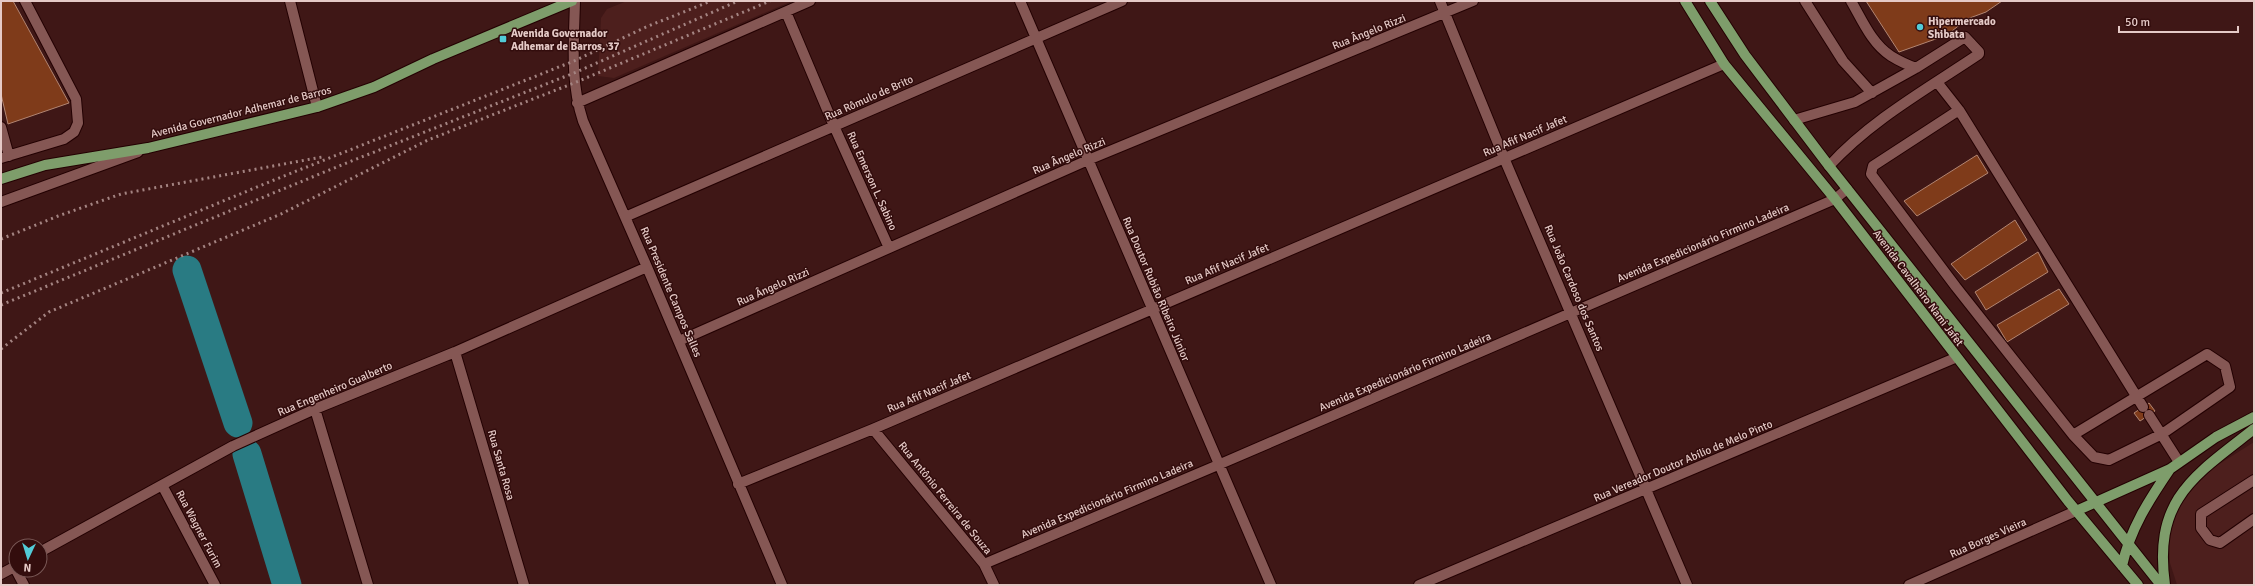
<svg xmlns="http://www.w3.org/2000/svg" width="2255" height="586" font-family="Signika,sans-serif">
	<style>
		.built { fill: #4d1f1d }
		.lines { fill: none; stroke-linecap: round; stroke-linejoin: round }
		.river { stroke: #297b83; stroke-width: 29 }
		.building { fill: #7f3b1a; stroke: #b28572 }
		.minor-casing { stroke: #230102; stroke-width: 12 }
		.major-casing { stroke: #230102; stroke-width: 12 }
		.minor { stroke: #855754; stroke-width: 10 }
		.major { stroke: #7e9d6b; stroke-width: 10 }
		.rail { stroke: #a48482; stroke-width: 3; stroke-dasharray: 2 4; stroke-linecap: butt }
		.poi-dot { fill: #52cbd7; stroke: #330d0d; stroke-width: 1.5 }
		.labels { text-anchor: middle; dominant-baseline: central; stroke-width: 3; stroke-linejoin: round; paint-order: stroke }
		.poi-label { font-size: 11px; font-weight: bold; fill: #e5cac7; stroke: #330d0d; text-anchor: start }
		.street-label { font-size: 11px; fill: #e5cac7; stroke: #330d0d }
	</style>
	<rect width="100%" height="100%" fill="#3f1716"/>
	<path class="built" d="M 627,1 L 792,1 L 614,78 L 598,76 L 601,18 L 607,9 Z
		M 2254,442 L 2254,585 L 2177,585 L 2170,563 L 2169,540 L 2172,519 L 2183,497 L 2202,475 Z"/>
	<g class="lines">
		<path class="river" d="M 187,270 L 238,423
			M 247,454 L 287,585"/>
	</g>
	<path class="building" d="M 1,1 L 13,1 L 69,103 L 8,124 L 1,94 Z
		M 1866,1 L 2002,1 L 1986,12 L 1967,19 L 1947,35 L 1899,52 Z
		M 1977,155 L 1988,173 L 1917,216 L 1904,201 Z
		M 2015,220 L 2027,240 L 1965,280 L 1951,264 Z
		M 2038,252 L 2048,272 L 1986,310 L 1975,292 Z
		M 2059,289 L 2069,304 L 2007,342 L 1997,325 Z
		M 2149,403 L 2155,411 L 2140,421 L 2134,413 Z"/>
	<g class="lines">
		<g class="minor-casing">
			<path id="minor" d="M 290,1 L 317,107
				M 575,1 C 574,42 570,82 583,121 L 647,267 L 782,585
				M 1020,1 L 1271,585
				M 1440,1 L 1504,158 L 1687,585
				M 1805,1 L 1843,61 L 1872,93
				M 1851,1 C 1862,20 1872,44 1891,56 C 1899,61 1908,65 1916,68
				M 786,12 L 834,126 L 889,248
				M 1937,82 L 1959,110 L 2143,407
				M 577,103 L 810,1
				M 1959,110 L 1873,166 L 1871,174 L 1956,287 L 2073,435 L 2094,457 L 2109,460 L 2162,434 L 2230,387 L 2225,366 L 2207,354 L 2073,435
				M 1794,120 L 1855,102 L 1916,68 L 1965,37 L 1979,52 L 1979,54 C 1927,89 1871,120 1829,166
				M 1,127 L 9,156
				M 1,158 L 64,139 L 74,132 L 78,123 L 76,99 L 25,1
				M 1,202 L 138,152
				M 625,217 L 1122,1
				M 679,341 L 1088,160 L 1473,1
				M 455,352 L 524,585
				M 315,409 L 368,585
				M 2149,415 L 2179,462
				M 873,429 L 984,564 L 994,585
				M 2254,480 L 2201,514 L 2201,528 L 2210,540 L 2220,543 L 2254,519
				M 738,484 L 873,429 L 1724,64
				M 162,485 L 215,585
				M 40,552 L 233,446 L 315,409 L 455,352 L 647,267
				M 984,564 L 1218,465 L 1835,199 L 1847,189
				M 16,570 L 24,585
				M 1,574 L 16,566
				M 1419,585 L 1955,358
				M 1909,585 L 2076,511"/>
		</g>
		<g class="major-casing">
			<path id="major" d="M 1685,1 L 1724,64 L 1835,199 L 2068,501 L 2138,585
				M 1710,1 L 1745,55 L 1829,166 L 2161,585
				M 1,179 L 45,165 L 148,148 L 317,107 L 374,87 L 433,59 L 572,1
				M 2076,511 L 2170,469 L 2216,437 L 2254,417
				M 2122,566 C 2130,529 2149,500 2170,469
				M 2165,585 C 2153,499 2194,476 2254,429"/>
		</g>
		<use href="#minor" class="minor"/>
		<use href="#major" class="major"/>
		<path class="rail" d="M 1,239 L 58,216 L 121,194 L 322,157
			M 1,293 L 274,180 L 574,61 L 646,27 L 711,1
			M 1,305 L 344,164 L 574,73 L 738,1
			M 1,349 L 49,312 L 281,214 L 428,140 L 574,83 L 770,1"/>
	</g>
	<g class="poi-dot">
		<circle cx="1920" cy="27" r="4"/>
		<rect x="499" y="35" width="8" height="8" rx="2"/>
	</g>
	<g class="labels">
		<g class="poi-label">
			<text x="1928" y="21">Hipermercado<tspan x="1928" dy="13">Shibata</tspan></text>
			<text x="511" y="33">Avenida Governador<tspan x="511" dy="13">Adhemar de Barros, 37</tspan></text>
		</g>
		<g class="street-label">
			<text transform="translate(1369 32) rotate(-22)">Rua Ângelo Rizzi</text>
			<text transform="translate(869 98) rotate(-24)">Rua Rômulo de Brito</text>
			<text transform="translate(241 112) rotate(-14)">Avenida Governador Adhemar de Barros</text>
			<text transform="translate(1525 136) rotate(-23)">Rua Afif Nacif Jafet</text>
			<text transform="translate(1069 156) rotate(-23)">Rua Ângelo Rizzi</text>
			<text transform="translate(872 181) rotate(66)">Rua Emerson L. Sabino</text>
			<text transform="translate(1703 243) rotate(-23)">Avenida Expedicionário Firmino Ladeira</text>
			<text transform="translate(1227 264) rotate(-23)">Rua Afif Nacif Jafet</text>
			<text transform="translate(773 287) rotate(-24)">Rua Ângelo Rizzi</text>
			<text transform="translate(1574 288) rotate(67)">Rua João Cardoso dos Santos</text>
			<text transform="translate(1918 288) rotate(53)">Avenida Cavalheiro Nami Jafet</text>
			<text transform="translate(1156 289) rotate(67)">Rua Doutor Rubião Ribeiro Júnior</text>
			<text transform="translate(671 292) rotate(67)">Rua Presidente Campos Salles</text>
			<text transform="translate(1405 372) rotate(-23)">Avenida Expedicionário Firmino Ladeira</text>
			<text transform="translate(335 389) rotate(-23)">Rua Engenheiro Gualberto</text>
			<text transform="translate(929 392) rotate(-23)">Rua Afif Nacif Jafet</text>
			<text transform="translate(1683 461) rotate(-23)">Rua Vereador Doutor Abílio de Melo Pinto</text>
			<text transform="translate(501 465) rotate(74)">Rua Santa Rosa</text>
			<text transform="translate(945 498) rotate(51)">Rua Antônio Ferreira de Souza</text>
			<text transform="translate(1107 499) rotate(-23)">Avenida Expedicionário Firmino Ladeira</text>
			<text transform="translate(199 529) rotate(62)">Rua Wagner Furim</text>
			<text transform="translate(1988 538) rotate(-24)">Rua Borges Vieira</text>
		</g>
	</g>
	<rect width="2255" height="586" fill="none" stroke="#e5cac7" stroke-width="4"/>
	<g transform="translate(28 558) rotate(184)"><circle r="19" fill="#330d0d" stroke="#7a5957"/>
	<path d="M0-3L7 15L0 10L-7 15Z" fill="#52cbd7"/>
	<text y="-6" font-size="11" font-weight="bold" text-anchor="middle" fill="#e5cac7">N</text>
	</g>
	<path d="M2119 26v6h119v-6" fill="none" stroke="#e5cac7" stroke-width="2"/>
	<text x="2125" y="26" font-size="12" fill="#e5cac7" stroke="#330d0d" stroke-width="3" paint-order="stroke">50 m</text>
</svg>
